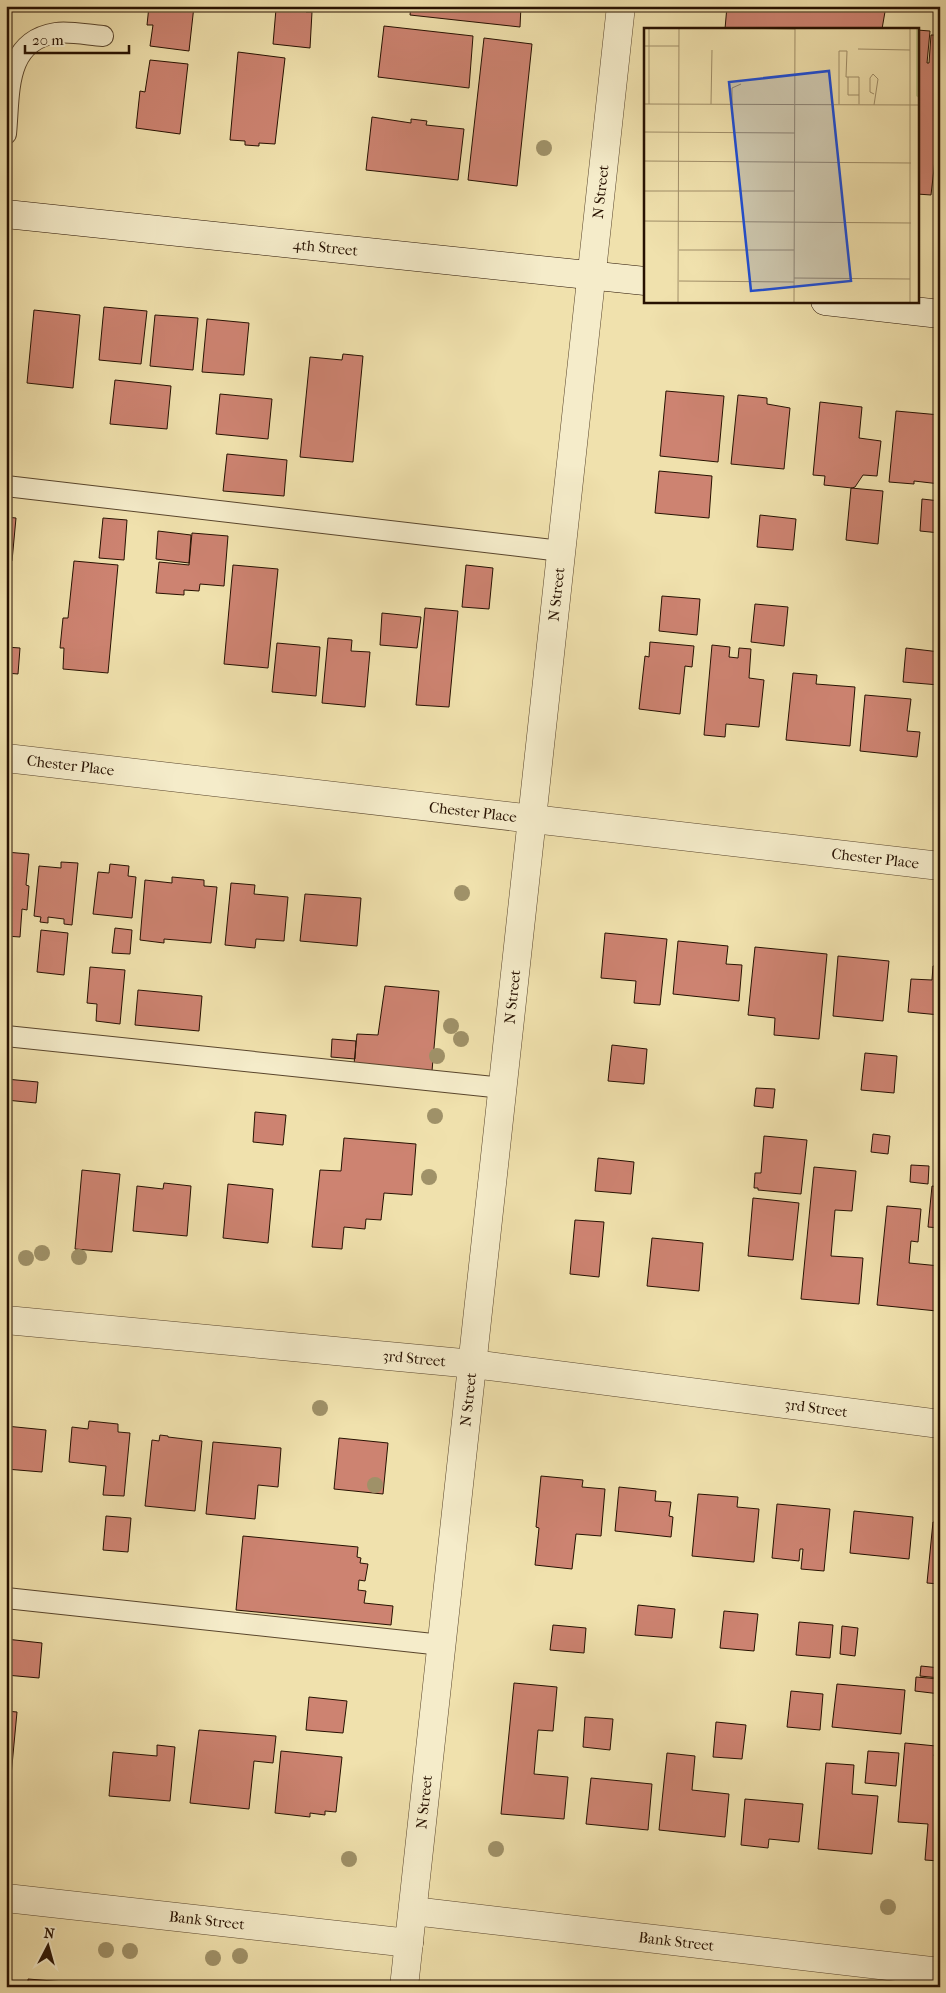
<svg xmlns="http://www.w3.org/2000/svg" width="946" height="1993" font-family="'IM FELL French Canon',serif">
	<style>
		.building { fill: #cd8371; stroke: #271101 }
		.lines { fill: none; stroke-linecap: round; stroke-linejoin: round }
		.lane-casing { stroke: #59452c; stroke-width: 22 }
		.street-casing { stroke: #59452c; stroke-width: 29 }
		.secondary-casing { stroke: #271101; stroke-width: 29 }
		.lane { stroke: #f5ecca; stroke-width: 20 }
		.street { stroke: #f5ecca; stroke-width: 28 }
		.secondary { stroke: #f5ecca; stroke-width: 28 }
		.tree { fill: #9f9168 }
		.labels { text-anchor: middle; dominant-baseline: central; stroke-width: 4; stroke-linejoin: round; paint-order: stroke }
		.street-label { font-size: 15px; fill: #271101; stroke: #f5ecca }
		.inset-road { fill: none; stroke: #a08e68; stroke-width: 1 }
		.view { fill: #1d4ed8; fill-opacity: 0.15; stroke: #1d4ed8; stroke-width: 2.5 }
		.inset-edge { fill: none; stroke: #271101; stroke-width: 2.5 }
	</style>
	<rect width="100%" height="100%" fill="#f0e1ad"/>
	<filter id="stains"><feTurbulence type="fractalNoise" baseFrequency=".004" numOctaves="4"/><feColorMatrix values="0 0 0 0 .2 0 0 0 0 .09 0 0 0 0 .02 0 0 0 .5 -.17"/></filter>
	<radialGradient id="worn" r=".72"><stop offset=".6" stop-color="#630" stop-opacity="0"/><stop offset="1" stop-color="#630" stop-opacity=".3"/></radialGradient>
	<path class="building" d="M 149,6 L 194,6 L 189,51 L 150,46 L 153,25 L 147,25 Z
		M 286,6 L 307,6 L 306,12 L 312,12 L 310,48 L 273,44 L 276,9 L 286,10 Z
		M 411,6 L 521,6 L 520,27 L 410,15 Z
		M 727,6 L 886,6 L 882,29 L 725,29 Z
		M 384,26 L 473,36 L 469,88 L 378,77 Z
		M 917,30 L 930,31 L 927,63 L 929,63 L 931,35 L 940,35 L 940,116 L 931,195 L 917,194 Z
		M 484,38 L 532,44 L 517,186 L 468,180 Z
		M 238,52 L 285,58 L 275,144 L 259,143 L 259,146 L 245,145 L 245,141 L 230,140 Z
		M 150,60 L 188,64 L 180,134 L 136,128 L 140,91 L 145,92 Z
		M 372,117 L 411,123 L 411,119 L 427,121 L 426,125 L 464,129 L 458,180 L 366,170 Z
		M 104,307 L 147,311 L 141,364 L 99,360 Z
		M 34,310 L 80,315 L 73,388 L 27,383 Z
		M 155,315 L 198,318 L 193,370 L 150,366 Z
		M 207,319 L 249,323 L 244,375 L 202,372 Z
		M 343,354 L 363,356 L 353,462 L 300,457 L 310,357 L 342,360 Z
		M 115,380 L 171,386 L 167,429 L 110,424 Z
		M 666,391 L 724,396 L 718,462 L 660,456 Z
		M 220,394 L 272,399 L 268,439 L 216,434 Z
		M 738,395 L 767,398 L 767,404 L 790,408 L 784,469 L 731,464 Z
		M 820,402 L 862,407 L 859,438 L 881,441 L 877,476 L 863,475 L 855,487 L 852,488 L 824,485 L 825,476 L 813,475 Z
		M 896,411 L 940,415 L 940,484 L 914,481 L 914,484 L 889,482 Z
		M 227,454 L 287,460 L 284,496 L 223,491 Z
		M 659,471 L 712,476 L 709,518 L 655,513 Z
		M 851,488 L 883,491 L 878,544 L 846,540 Z
		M 922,499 L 940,501 L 940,533 L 920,531 Z
		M 760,515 L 796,519 L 793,550 L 757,547 Z
		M 6,517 L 16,518 L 12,561 L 6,561 Z
		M 103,518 L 127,520 L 124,560 L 99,558 Z
		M 158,531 L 191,535 L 189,563 L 156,559 Z
		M 192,533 L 228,536 L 224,586 L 200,584 L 199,591 L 184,590 L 184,595 L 156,593 L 159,562 L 189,565 Z
		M 74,561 L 118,565 L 108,673 L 63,669 L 64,648 L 60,648 L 63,618 L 68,618 Z
		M 233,565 L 278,569 L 268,668 L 224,664 Z
		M 466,565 L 493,568 L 489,609 L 462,607 Z
		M 662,596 L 700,599 L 697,635 L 659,631 Z
		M 755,604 L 788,607 L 784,646 L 751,642 Z
		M 425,608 L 458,611 L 449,707 L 416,705 Z
		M 382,613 L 421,617 L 417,648 L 380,645 Z
		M 328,638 L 352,640 L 351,651 L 370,652 L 365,707 L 322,703 Z
		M 650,642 L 694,646 L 692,667 L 685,666 L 680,714 L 639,709 L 645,656 L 649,657 Z
		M 277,643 L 320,647 L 316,696 L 272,692 Z
		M 712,645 L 730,647 L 729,657 L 738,658 L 739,648 L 751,649 L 749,678 L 764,680 L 759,727 L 726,724 L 725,737 L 704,735 Z
		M 6,647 L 20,648 L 18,674 L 6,673 Z
		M 906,648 L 940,652 L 939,685 L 903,682 Z
		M 793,673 L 817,675 L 816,684 L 855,687 L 850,746 L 786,740 Z
		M 865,695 L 911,699 L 907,731 L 920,732 L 917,757 L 860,751 Z
		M 6,852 L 29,854 L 26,885 L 29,886 L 27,910 L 22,909 L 20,937 L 6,936 Z
		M 61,862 L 78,863 L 72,925 L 64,924 L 64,919 L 48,917 L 48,923 L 40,922 L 41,917 L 34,916 L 39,866 L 61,868 Z
		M 110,864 L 129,866 L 128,876 L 136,877 L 132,918 L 93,914 L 98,872 L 109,873 Z
		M 172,877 L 204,880 L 204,886 L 217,887 L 211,943 L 164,939 L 164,943 L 140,940 L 145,880 L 172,883 Z
		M 231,883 L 255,885 L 254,894 L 288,897 L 284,941 L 256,939 L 255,948 L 225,945 Z
		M 305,894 L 361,898 L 357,946 L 300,941 Z
		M 115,928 L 132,930 L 130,954 L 112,953 Z
		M 41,930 L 68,933 L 64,975 L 37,972 Z
		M 605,933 L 667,939 L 660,1005 L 634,1003 L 636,981 L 601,978 Z
		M 678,941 L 728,946 L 726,964 L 742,965 L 739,1001 L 673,994 Z
		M 755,947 L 827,954 L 819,1039 L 774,1035 L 775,1018 L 748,1015 Z
		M 838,956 L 889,961 L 883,1021 L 833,1016 Z
		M 933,966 L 940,966 L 940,1015 L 908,1012 L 911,979 L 932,980 Z
		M 90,967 L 125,970 L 120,1024 L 96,1021 L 97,1004 L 87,1003 Z
		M 385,986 L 439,991 L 432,1071 L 354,1064 L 357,1034 L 378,1035 Z
		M 138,990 L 202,996 L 199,1031 L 135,1025 Z
		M 332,1039 L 356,1041 L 355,1059 L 331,1057 Z
		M 612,1045 L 647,1049 L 644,1084 L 608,1081 Z
		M 865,1053 L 897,1056 L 894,1093 L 861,1090 Z
		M 6,1079 L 38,1082 L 36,1103 L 6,1100 Z
		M 756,1088 L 775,1089 L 773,1108 L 754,1106 Z
		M 255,1112 L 286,1115 L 283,1145 L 253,1142 Z
		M 873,1134 L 890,1136 L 888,1154 L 871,1152 Z
		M 764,1136 L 807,1140 L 801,1194 L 758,1190 L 758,1188 L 754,1188 L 755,1173 L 761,1173 Z
		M 344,1138 L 416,1144 L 412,1195 L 384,1193 L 381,1220 L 366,1219 L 365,1229 L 344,1227 L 342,1249 L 312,1247 L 320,1170 L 341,1171 Z
		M 598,1158 L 634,1162 L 631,1194 L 595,1191 Z
		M 911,1165 L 929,1166 L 928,1184 L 910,1182 Z
		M 814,1167 L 856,1171 L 852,1211 L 835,1210 L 831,1256 L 863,1258 L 859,1304 L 801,1299 Z
		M 82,1170 L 120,1174 L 112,1252 L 75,1249 Z
		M 164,1183 L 191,1186 L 187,1236 L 133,1231 L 137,1186 L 163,1189 Z
		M 228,1184 L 273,1189 L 268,1243 L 223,1238 Z
		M 932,1186 L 940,1187 L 940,1228 L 928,1227 Z
		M 753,1198 L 799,1203 L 793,1260 L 748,1256 Z
		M 887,1206 L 921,1209 L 918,1242 L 911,1241 L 909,1263 L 940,1266 L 937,1311 L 877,1305 Z
		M 575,1220 L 604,1222 L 599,1277 L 570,1274 Z
		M 652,1238 L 703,1243 L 699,1291 L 647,1286 Z
		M 89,1421 L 118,1424 L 118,1432 L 130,1433 L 124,1496 L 103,1495 L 106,1466 L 69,1462 L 72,1427 L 88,1429 Z
		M 6,1426 L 46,1430 L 42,1472 L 6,1469 Z
		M 160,1435 L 168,1436 L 168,1437 L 202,1441 L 195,1511 L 145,1506 L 152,1440 L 159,1441 Z
		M 339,1438 L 388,1443 L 383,1494 L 334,1489 Z
		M 213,1442 L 281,1448 L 278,1487 L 258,1485 L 255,1519 L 206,1514 Z
		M 541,1476 L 583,1480 L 582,1487 L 605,1489 L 601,1536 L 576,1534 L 572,1569 L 535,1565 L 539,1528 L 536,1527 Z
		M 619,1487 L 656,1491 L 655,1501 L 671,1502 L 669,1516 L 673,1517 L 671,1537 L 615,1531 Z
		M 698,1494 L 738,1497 L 737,1507 L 759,1509 L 754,1562 L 692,1556 Z
		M 777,1504 L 830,1509 L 824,1571 L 801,1569 L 803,1549 L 800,1549 L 799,1561 L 772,1558 Z
		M 854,1511 L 913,1517 L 909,1559 L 850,1553 Z
		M 106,1516 L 131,1518 L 128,1552 L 103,1550 Z
		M 933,1522 L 940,1523 L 940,1584 L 927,1583 Z
		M 243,1536 L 358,1547 L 357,1557 L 361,1558 L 360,1563 L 368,1564 L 365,1581 L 359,1580 L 358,1590 L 366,1591 L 364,1603 L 393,1606 L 391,1625 L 236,1610 Z
		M 638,1605 L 675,1609 L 672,1638 L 635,1635 Z
		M 724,1611 L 758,1614 L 754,1651 L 720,1648 Z
		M 799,1622 L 833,1625 L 830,1658 L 796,1655 Z
		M 553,1625 L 586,1628 L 584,1653 L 550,1650 Z
		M 842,1626 L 858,1628 L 855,1656 L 840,1654 Z
		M 6,1639 L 42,1643 L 39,1678 L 6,1675 Z
		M 921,1666 L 940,1668 L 940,1678 L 920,1676 Z
		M 916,1677 L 940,1679 L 940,1694 L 915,1691 Z
		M 514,1683 L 557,1687 L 553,1731 L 538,1730 L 534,1774 L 568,1777 L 564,1819 L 501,1814 Z
		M 837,1684 L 905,1690 L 901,1734 L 832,1727 Z
		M 791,1691 L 823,1694 L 820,1730 L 787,1727 Z
		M 309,1697 L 347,1701 L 343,1733 L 306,1730 Z
		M 6,1711 L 17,1712 L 11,1776 L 6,1776 Z
		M 585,1717 L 613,1719 L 610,1750 L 583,1747 Z
		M 716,1722 L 746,1725 L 742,1759 L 713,1757 Z
		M 199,1730 L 276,1736 L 273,1763 L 254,1761 L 249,1809 L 190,1803 Z
		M 905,1743 L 936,1746 L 934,1756 L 940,1757 L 940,1861 L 925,1860 L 928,1824 L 898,1822 Z
		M 157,1745 L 175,1747 L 170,1801 L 109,1796 L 113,1752 L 157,1756 Z
		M 281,1751 L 342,1757 L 336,1812 L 325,1811 L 325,1815 L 310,1813 L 310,1817 L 275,1813 Z
		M 868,1751 L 899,1753 L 896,1786 L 865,1783 Z
		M 667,1753 L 695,1756 L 692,1790 L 729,1794 L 725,1837 L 659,1830 Z
		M 826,1763 L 854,1765 L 852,1794 L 878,1796 L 872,1854 L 818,1849 Z
		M 591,1778 L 652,1784 L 648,1830 L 586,1824 Z
		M 745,1799 L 803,1804 L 799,1842 L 769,1839 L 768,1848 L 741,1845 Z
		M 28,1979 L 77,1983 L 76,1987 L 28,1987 Z"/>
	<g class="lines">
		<g class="lane-casing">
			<path id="lane" d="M 6,134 C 10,94 4,41 56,33 C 69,31 89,35 103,36
				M 6,486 L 561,551
				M 6,1036 L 503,1088
				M 6,1598 L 442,1645"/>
		</g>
		<g class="street-casing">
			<g id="street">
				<path id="s1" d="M 6,758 L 940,866"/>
				<path id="s2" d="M 6,1320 L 473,1364 L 940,1424"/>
				<path id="s3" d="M 6,1898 L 409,1943"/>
				<path id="s4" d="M 413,1911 L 940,1972"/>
				<path id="s5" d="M 404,1987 L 621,6"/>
			</g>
		</g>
		<g class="secondary-casing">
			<g id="secondary">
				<path id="s6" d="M 6,214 L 645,281"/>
				<path d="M 825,301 L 940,314"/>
			</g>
		</g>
		<use href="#lane" class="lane"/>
		<use href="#street" class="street"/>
		<use href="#secondary" class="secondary"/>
	</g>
	<g class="tree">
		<circle cx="544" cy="148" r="8"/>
		<circle cx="462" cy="893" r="8"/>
		<circle cx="451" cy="1026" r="8"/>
		<circle cx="461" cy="1039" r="8"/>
		<circle cx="437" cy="1056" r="8"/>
		<circle cx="435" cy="1116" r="8"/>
		<circle cx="429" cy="1177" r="8"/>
		<circle cx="42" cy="1253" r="8"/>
		<circle cx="79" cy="1257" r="8"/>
		<circle cx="26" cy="1258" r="8"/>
		<circle cx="320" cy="1408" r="8"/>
		<circle cx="375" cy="1485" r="8"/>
		<circle cx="496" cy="1849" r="8"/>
		<circle cx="349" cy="1859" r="8"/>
		<circle cx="888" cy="1907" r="8"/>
		<circle cx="106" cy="1950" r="8"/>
		<circle cx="130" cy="1951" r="8"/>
		<circle cx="240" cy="1956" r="8"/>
		<circle cx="213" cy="1958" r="8"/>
	</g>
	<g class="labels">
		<g class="street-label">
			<text stroke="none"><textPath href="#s5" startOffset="1806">N Street</textPath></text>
			<text stroke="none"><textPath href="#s6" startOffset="321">4th Street</textPath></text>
			<text stroke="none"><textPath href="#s5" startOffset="1401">N Street</textPath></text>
			<text stroke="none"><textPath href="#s1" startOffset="65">Chester Place</textPath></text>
			<text stroke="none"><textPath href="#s1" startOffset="470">Chester Place</textPath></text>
			<text stroke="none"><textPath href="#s1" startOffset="875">Chester Place</textPath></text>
			<text stroke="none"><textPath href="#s5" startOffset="996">N Street</textPath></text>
			<text stroke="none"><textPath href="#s2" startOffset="410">3rd Street</textPath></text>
			<text stroke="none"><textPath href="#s5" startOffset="591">N Street</textPath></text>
			<text stroke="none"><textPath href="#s2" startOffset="815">3rd Street</textPath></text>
			<text stroke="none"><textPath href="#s5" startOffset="186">N Street</textPath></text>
			<text stroke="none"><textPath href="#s3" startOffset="202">Bank Street</textPath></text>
			<text stroke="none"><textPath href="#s4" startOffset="265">Bank Street</textPath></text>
		</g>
	</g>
	<g transform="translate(644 28)">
		<rect width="275" height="275" fill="#f0e1ad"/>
		<path d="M 272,0 L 275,0 L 275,70 L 272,68 Z" fill="#bfc186"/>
		<path class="inset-road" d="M 89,0 L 151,1M 266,0 L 266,275M 0,18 L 35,18M 214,21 L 266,22M 204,49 L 204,67 L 215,67M 0,76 L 275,77M 5,76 L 5,0M 67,76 L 68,22M 88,76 L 88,60 L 97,56M 195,76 L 195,23 L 203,23 L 202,49 L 215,49 L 215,76M 230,77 L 234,51 L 229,46 L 226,50 L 226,64 L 230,66M 0,104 L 151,105M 0,133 L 267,135M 0,163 L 150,163M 0,193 L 267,195M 35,222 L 150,222M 150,250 L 266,251M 35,253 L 150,254M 34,275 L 35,0M 150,275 L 151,0"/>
		<path class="view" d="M 185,43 L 207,253 L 107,263 L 85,54 Z"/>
		<rect width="275" height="275" class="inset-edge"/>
	</g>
	<rect width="946" height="1993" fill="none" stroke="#f0e1ad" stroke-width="25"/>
	<rect x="8" y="8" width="931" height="1978" fill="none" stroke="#271101" stroke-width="2.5"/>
	<rect x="12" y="12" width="921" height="1968" fill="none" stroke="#271101"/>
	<g transform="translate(48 1946) rotate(6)" stroke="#f5ecca" stroke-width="4" paint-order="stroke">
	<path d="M0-4L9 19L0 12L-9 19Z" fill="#271101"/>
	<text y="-8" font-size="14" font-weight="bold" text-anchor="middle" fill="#271101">N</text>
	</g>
	<path d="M25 45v8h104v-8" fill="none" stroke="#271101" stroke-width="2.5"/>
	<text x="32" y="45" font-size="15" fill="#271101" stroke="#f5ecca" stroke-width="4" paint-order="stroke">20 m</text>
	<rect width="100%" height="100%" filter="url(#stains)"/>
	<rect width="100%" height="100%" fill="url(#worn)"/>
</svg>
